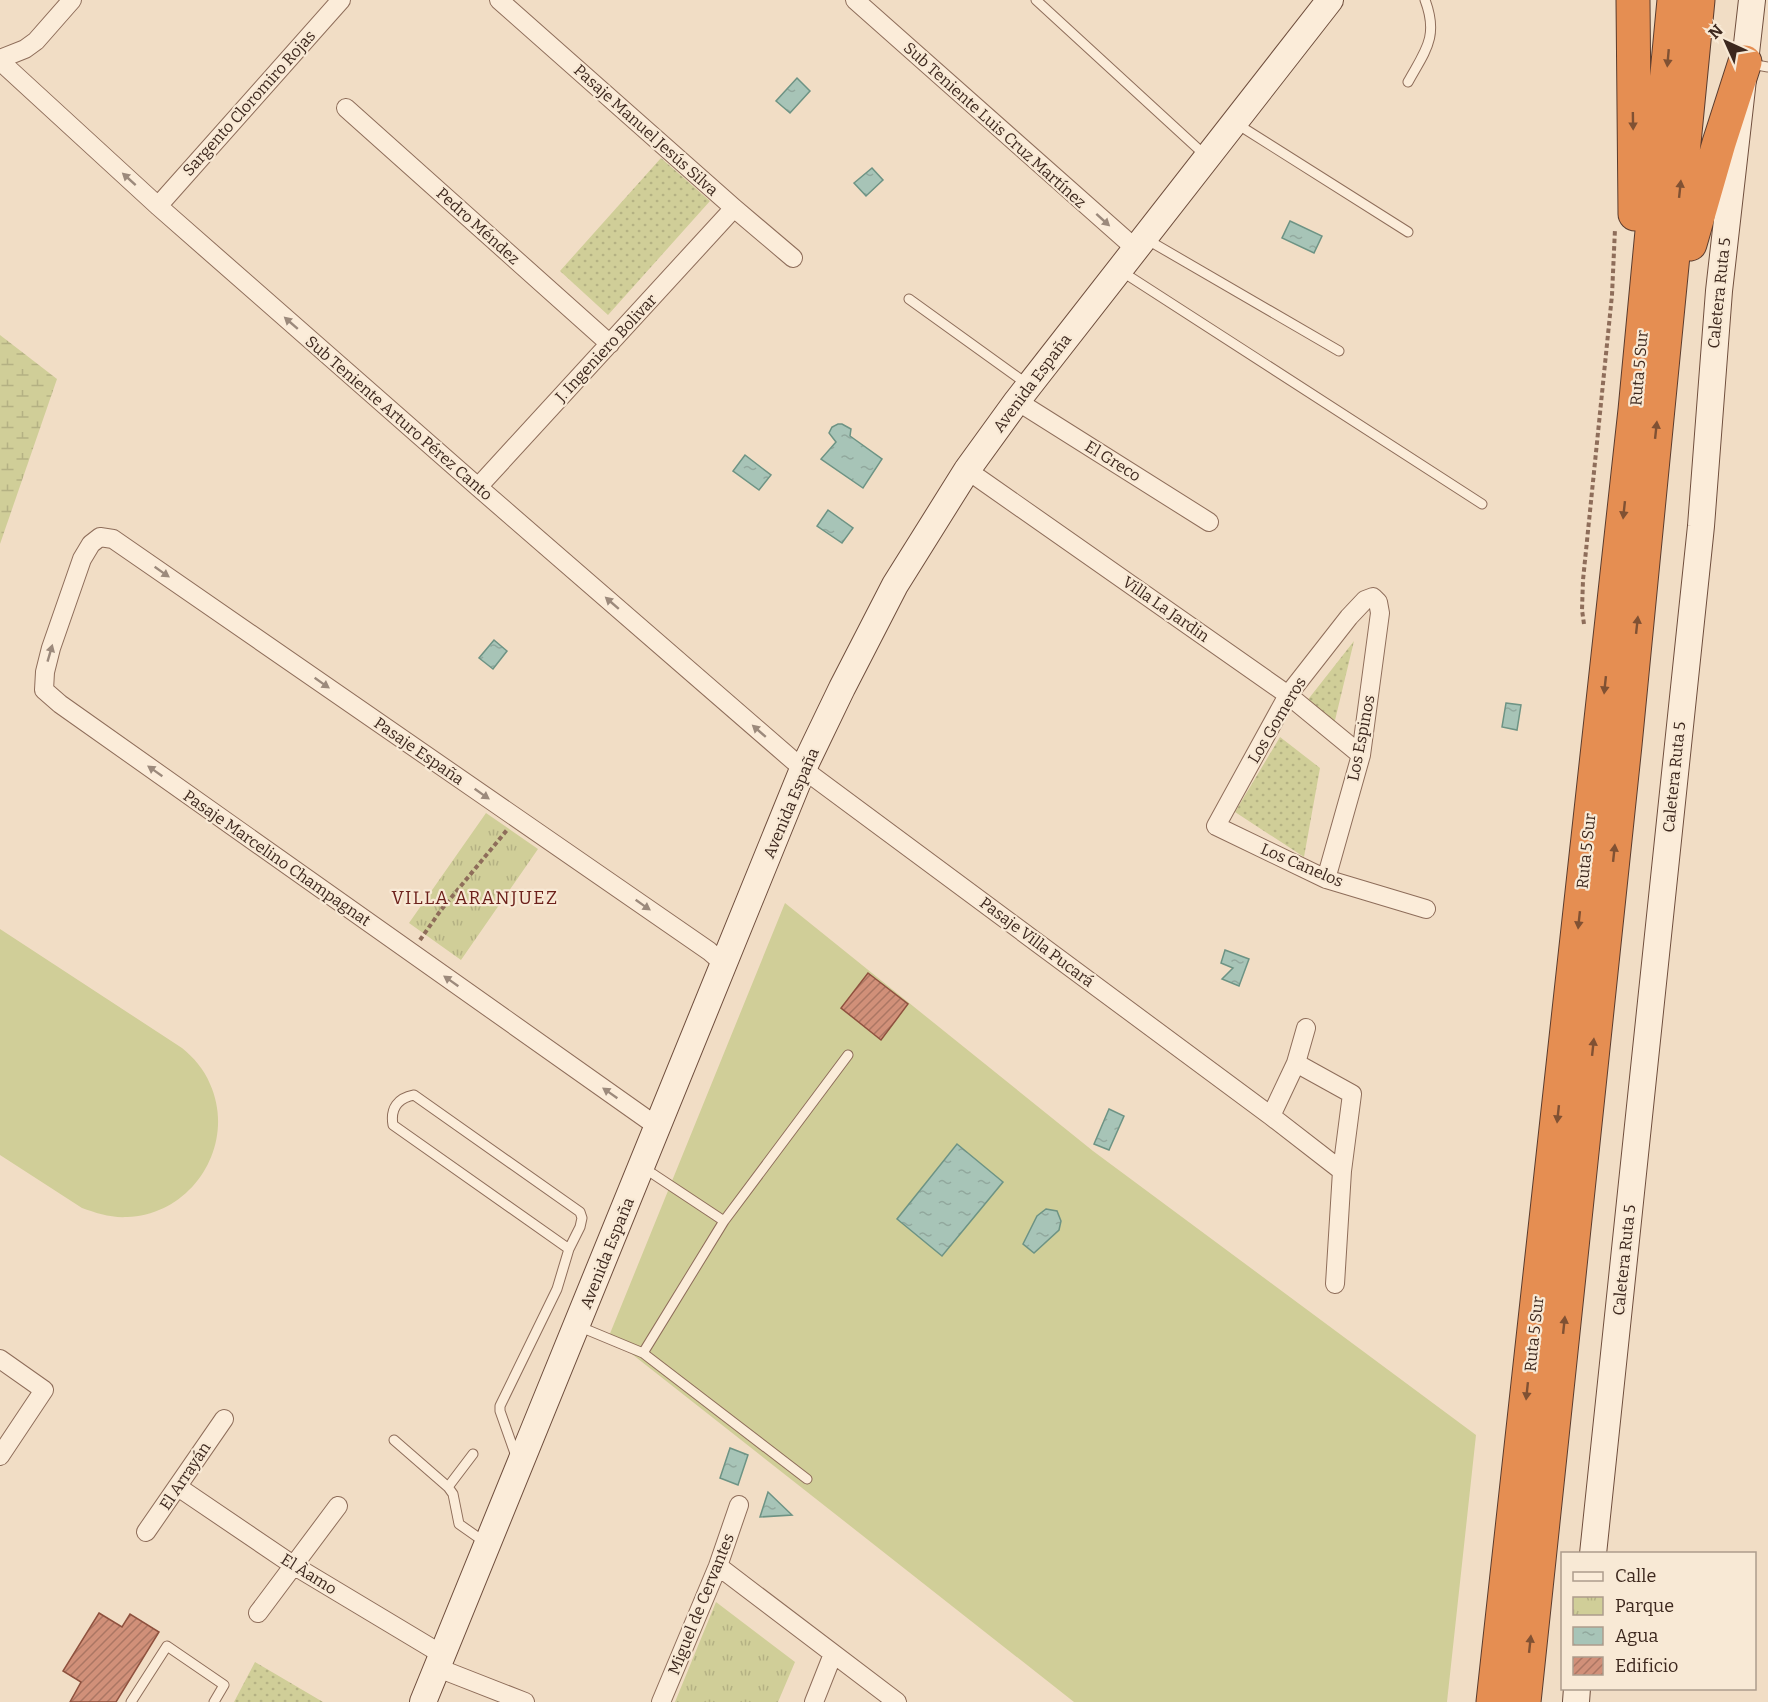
<svg xmlns="http://www.w3.org/2000/svg" width="1768" height="1702" font-family="Bitter,serif">
	<style>
		.grass { fill: url(#grass-dots) }
		.wetland { fill: url(#wetland-marsh) }
		.park { fill: url(#park-tufts) }
		.pitch { fill: #d0ce98 }
		.water { fill: url(#water-ripples); stroke: #6d9384; stroke-width: 1.5 }
		.building { fill: url(#building-hatch); stroke: #8e513e; stroke-width: 1.5 }
		.lines { fill: none; stroke-linecap: round; stroke-linejoin: round }
		.lane-casing { stroke: #8e6d5a; stroke-width: 11 }
		.street-casing { stroke: #8e6d5a; stroke-width: 20 }
		.secondary-casing { stroke: #6f4e3d; stroke-width: 28 }
		.highway-casing { stroke: #5b3c2e; stroke-width: 35 }
		.path { stroke: #8e6d5a; stroke-width: 4; stroke-dasharray: 4.5 3; stroke-linecap: butt }
		.lane { stroke: #fbecd9; stroke-width: 9 }
		.street { stroke: #fbecd9; stroke-width: 18 }
		.secondary { stroke: #fbecd9; stroke-width: 26 }
		.highway { stroke: #e58e52; stroke-width: 33 }
		.oneway { fill: #805133 }
		.oneway2 { fill: #9c8a7c }
		.labels { text-anchor: middle; dominant-baseline: central; stroke-width: 4.5; stroke-linejoin: round; paint-order: stroke }
		.street-label { font-size: 16px; fill: #3d281e; stroke: #f8e9d5 }
		.neighbourhood-label { font-size: 18px; letter-spacing: 1.5px; fill: #6c201b; stroke: #f8e9d5 }
	</style>
	<defs>
		<pattern id="grass-dots" width="8" height="8" patternUnits="userSpaceOnUse" patternTransform="scale(1.5)"><rect width="8" height="8" fill="#d0ce98"/><path d="M2 2h.1M6 6h.1" fill="none" stroke="#b4b183" stroke-width="1.8" stroke-linecap="round"/></pattern>
		<pattern id="wetland-marsh" width="20" height="14" patternUnits="userSpaceOnUse" patternTransform="scale(1.5)"><rect width="20" height="14" fill="#d0ce98"/><path d="M1 5h8M5 5V1M11 12h8M15 12V8" fill="none" stroke="#b4b183"/></pattern>
		<pattern id="park-tufts" width="24" height="20" patternUnits="userSpaceOnUse" patternTransform="scale(1.5)"><rect width="24" height="20" fill="#d0ce98"/><path d="M3 7l-1-3M5 7V3M7 7l1-3M15 17l-1-3M17 17v-4M19 17l1-3" fill="none" stroke="#b4b183"/></pattern>
		<pattern id="water-ripples" width="26" height="14" patternUnits="userSpaceOnUse" patternTransform="scale(1.5)"><rect width="26" height="14" fill="#a7c4b7"/><path d="M2 4q2-2 4 0t4 0M15 11q2-2 4 0t4 0" fill="none" stroke="#91a89d"/></pattern>
		<pattern id="building-hatch" width="6" height="6" patternUnits="userSpaceOnUse" patternTransform="scale(1.5)"><rect width="6" height="6" fill="#d19079"/><path d="M-1 1l2-2M0 6l6-6M5 7l2-2" fill="none" stroke="#ab7663"/></pattern>
	</defs>
	<rect width="100%" height="100%" fill="#f1ddc5"/>
	<path class="grass" d="M 661,158 L 710,201 L 608,315 L 560,271 Z
		M 1354,641 L 1331,737 L 1299,711 Z
		M 1280,737 L 1320,768 L 1304,857 L 1235,812 Z
		M 255,1662 L 323,1702 L 234,1702 Z"/>
	<path class="wetland" d="M 0,335 L 57,379 L 0,544 Z"/>
	<path class="park" d="M 486,813 L 538,849 L 461,960 L 409,923 Z
		M 716,1602 L 795,1662 L 778,1702 L 675,1702 Z"/>
	<path class="pitch" d="M 785,903 L 1093,1151 L 1476,1435 L 1447,1702 L 1074,1702 L 609,1336 Z
		M 0,929 L 182,1048 C 194,1058 204,1069 210,1084 C 237,1144 193,1215 127,1217 C 111,1218 96,1213 82,1208 L 0,1155 Z"/>
	<path class="water" d="M 797,78 L 810,91 L 790,113 L 776,101 Z
		M 872,168 L 883,180 L 866,196 L 854,183 Z
		M 1290,221 L 1322,236 L 1314,253 L 1282,238 Z
		M 838,424 L 842,424 L 851,429 L 850,436 L 882,459 L 863,488 L 821,459 L 836,442 L 829,433 L 832,427 Z
		M 745,455 L 771,475 L 759,490 L 733,471 Z
		M 828,510 L 853,528 L 842,543 L 817,526 Z
		M 494,640 L 507,651 L 493,669 L 479,658 Z
		M 1506,703 L 1521,705 L 1517,730 L 1502,727 Z
		M 1225,950 L 1249,959 L 1239,986 L 1222,979 L 1233,968 L 1221,963 Z
		M 1109,1109 L 1124,1116 L 1109,1150 L 1094,1144 Z
		M 957,1144 L 1003,1182 L 942,1256 L 897,1219 Z
		M 1046,1209 L 1057,1211 L 1061,1221 L 1059,1230 L 1034,1253 L 1023,1244 L 1037,1216 Z
		M 730,1448 L 748,1455 L 738,1485 L 720,1478 Z
		M 768,1492 L 792,1515 L 760,1517 Z"/>
	<path class="building" d="M 868,973 L 908,1004 L 881,1040 L 841,1008 Z
		M 99,1613 L 122,1627 L 130,1614 L 159,1632 L 116,1702 L 70,1702 L 81,1682 L 63,1671 Z"/>
	<g class="lines">
		<g class="lane-casing">
			<path id="lane" d="M 1036,0 L 1207,157
				M 1751,64 L 1768,67
				M 1408,82 C 1425,51 1439,37 1425,0
				M 1237,124 L 1408,232
				M 1146,239 L 1339,351
				M 1121,271 L 1482,504
				M 909,299 L 1027,384
				M 644,1168 L 724,1221
				M 578,1326 L 643,1353 L 724,1221 L 848,1055
				M 643,1353 L 807,1479
				M 394,1440 L 448,1487 L 453,1494 L 459,1524 L 486,1543
				M 517,1459 L 500,1411 L 500,1406 L 557,1289 L 569,1249 L 580,1227 L 582,1218 L 580,1212 L 414,1095 C 398,1098 390,1108 393,1125 L 569,1249
				M 448,1487 L 473,1454
				M 131,1702 L 167,1646 L 224,1685 L 214,1702"/>
		</g>
		<g class="street-casing">
			<path id="street" d="M 499,0 L 734,208 L 793,258
				M 855,0 L 1136,249
				M 0,59 L 25,49 L 36,41 L 72,0
				M 0,61 L 158,206 L 478,487 L 803,769 L 1271,1116 L 1342,1171 L 1352,1094 L 1296,1063 L 1271,1116
				M 346,108 L 610,344
				M 158,206 L 341,0
				M 1017,401 L 1209,522
				M 967,470 L 1288,695 L 1361,755
				M 478,487 L 734,208
				M 1326,879 L 1361,755 L 1380,613 L 1378,602 L 1373,597 L 1365,600 L 1349,617 L 1288,695 L 1216,826 L 1326,879 L 1426,909
				M 1296,1063 L 1306,1028
				M 658,1127 L 60,704 L 44,690 L 45,672 L 51,648 L 82,559 L 91,544 L 100,537 L 113,539 L 709,951 L 724,964
				M 1335,1284 L 1342,1171
				M 0,1359 L 44,1390 L 0,1456
				M 178,1487 L 293,1565 L 443,1655
				M 146,1532 L 224,1419
				M 718,1566 L 897,1702
				M 258,1613 L 338,1506
				M 438,1668 L 525,1702
				M 661,1702 L 718,1566 L 739,1505
				M 814,1702 L 833,1654"/>
		</g>
		<g class="secondary-casing">
			<path id="secondary" d="M 1593,1554 L 1701,526 L 1719,291 L 1752,0
				M 423,1702 L 803,769 L 842,688 L 895,585 L 967,470 L 1017,401 L 1330,0
				M 1576,1702 L 1577,1688"/>
		</g>
		<g class="highway-casing">
			<path id="highway" d="M 1633,0 L 1635,214
				M 1690,244 L 1719,143 L 1745,62
				M 1493,1702 L 1635,410 L 1674,0
				M 1524,1702 L 1625,745 L 1698,0"/>
		</g>
		<path class="path" d="M 1584,624 L 1582,610 L 1583,580 L 1612,295 L 1615,229
			M 420,940 L 441,910 L 507,830"/>
		<use href="#lane" class="lane"/>
		<use href="#street" class="street"/>
		<use href="#secondary" class="secondary"/>
		<use href="#highway" class="highway"/>
	</g>
	<defs><path id="oneway-solid" d="M-6-.8H1V-3.2L6.5 0L1 3.2V.8H-6Z" transform="scale(1.5)"/></defs>
	<g class="oneway">
		<use href="#oneway-solid" transform="translate(1668 58) rotate(95)"/>
		<use href="#oneway-solid" transform="translate(1633 121) rotate(89)"/>
		<use href="#oneway-solid" transform="translate(1680 189) rotate(-84)"/>
		<use href="#oneway-solid" transform="translate(1656 430) rotate(-84)"/>
		<use href="#oneway-solid" transform="translate(1624 510) rotate(96)"/>
		<use href="#oneway-solid" transform="translate(1637 625) rotate(-84)"/>
		<use href="#oneway-solid" transform="translate(1605 685) rotate(96)"/>
		<use href="#oneway-solid" transform="translate(1614 853) rotate(-84)"/>
		<use href="#oneway-solid" transform="translate(1579 920) rotate(96)"/>
		<use href="#oneway-solid" transform="translate(1593 1047) rotate(-84)"/>
		<use href="#oneway-solid" transform="translate(1558 1114) rotate(96)"/>
		<use href="#oneway-solid" transform="translate(1564 1325) rotate(-84)"/>
		<use href="#oneway-solid" transform="translate(1527 1391) rotate(96)"/>
		<use href="#oneway-solid" transform="translate(1530 1644) rotate(-84)"/>
	</g>
	<g class="oneway2">
		<use href="#oneway-solid" transform="translate(129 179) rotate(-138)"/>
		<use href="#oneway-solid" transform="translate(1103 220) rotate(42)"/>
		<use href="#oneway-solid" transform="translate(291 323) rotate(-139)"/>
		<use href="#oneway-solid" transform="translate(162 572) rotate(35)"/>
		<use href="#oneway-solid" transform="translate(612 603) rotate(-139)"/>
		<use href="#oneway-solid" transform="translate(50 653) rotate(-74)"/>
		<use href="#oneway-solid" transform="translate(322 683) rotate(35)"/>
		<use href="#oneway-solid" transform="translate(759 731) rotate(-139)"/>
		<use href="#oneway-solid" transform="translate(155 771) rotate(-145)"/>
		<use href="#oneway-solid" transform="translate(482 794) rotate(35)"/>
		<use href="#oneway-solid" transform="translate(643 905) rotate(35)"/>
		<use href="#oneway-solid" transform="translate(451 981) rotate(-145)"/>
		<use href="#oneway-solid" transform="translate(610 1093) rotate(-145)"/>
	</g>
	<g class="labels">
		<g class="street-label">
			<text transform="translate(249 103) rotate(-48)">Sargento Cloromiro Rojas</text>
			<text transform="translate(995 125) rotate(42)">Sub Teniente Luis Cruz Martínez</text>
			<text transform="translate(646 130) rotate(42)">Pasaje Manuel Jesús Silva</text>
			<text transform="translate(478 226) rotate(42)">Pedro Méndez</text>
			<text transform="translate(1719 293) rotate(-84)">Caletera Ruta 5</text>
			<text transform="translate(606 348) rotate(-47)">J. Ingeniero Bolivar</text>
			<text transform="translate(1639 368) rotate(-85)">Ruta 5 Sur</text>
			<text transform="translate(1032 383) rotate(-53)">Avenida España</text>
			<text transform="translate(399 418) rotate(41)">Sub Teniente Arturo Pérez Canto</text>
			<text transform="translate(1113 461) rotate(32)">El Greco</text>
			<text transform="translate(1166 609) rotate(35)">Villa La Jardin</text>
			<text transform="translate(1277 720) rotate(-59)">Los Gomeros</text>
			<text transform="translate(1361 738) rotate(-79)">Los Espinos</text>
			<text transform="translate(419 751) rotate(35)">Pasaje España</text>
			<text transform="translate(1674 777) rotate(-84)">Caletera Ruta 5</text>
			<text transform="translate(791 803) rotate(-67)">Avenida España</text>
			<text transform="translate(1586 851) rotate(-84)">Ruta 5 Sur</text>
			<text transform="translate(277 858) rotate(35)">Pasaje Marcelino Champagnat</text>
			<text transform="translate(1302 865) rotate(23)">Los Canelos</text>
			<text transform="translate(1037 942) rotate(37)">Pasaje Villa Pucará</text>
			<text transform="translate(607 1253) rotate(-68)">Avenida España</text>
			<text transform="translate(1624 1260) rotate(-84)">Caletera Ruta 5</text>
			<text transform="translate(1534 1334) rotate(-84)">Ruta 5 Sur</text>
			<text transform="translate(185 1476) rotate(-56)">El Arrayán</text>
			<text transform="translate(309 1574) rotate(32)">El Àamo</text>
			<text transform="translate(701 1604) rotate(-68)">Miguel de Cervantes</text>
		</g>
		<g class="neighbourhood-label">
			<text x="475" y="898">VILLA ARANJUEZ</text>
		</g>
	</g>
	<rect x="1561" y="1552" width="195" height="138" fill="#f8e9d5" stroke="#ad9c8c" stroke-width="1.5"/>
	<rect x="1573" y="1572" width="30" height="9" fill="#fbecd9" stroke="#ad9c8c" stroke-width="1.5"/>
	<text x="1615" y="1582" font-size="18" fill="#3d281e">Calle</text>
	<rect x="1573" y="1597" width="30" height="18" fill="url(#park-tufts)" stroke="#ad9c8c" stroke-width="1.5"/>
	<text x="1615" y="1612" font-size="18" fill="#3d281e">Parque</text>
	<rect x="1573" y="1627" width="30" height="18" fill="url(#water-ripples)" stroke="#ad9c8c" stroke-width="1.5"/>
	<text x="1615" y="1642" font-size="18" fill="#3d281e">Agua</text>
	<rect x="1573" y="1657" width="30" height="18" fill="url(#building-hatch)" stroke="#ad9c8c" stroke-width="1.5"/>
	<text x="1615" y="1672" font-size="18" fill="#3d281e">Edificio</text>
	<g transform="translate(1726 42) rotate(315)" stroke="#f8e9d5" stroke-width="4.5" paint-order="stroke">
	<path d="M0-4.5L10 22L0 15L-10 22Z" fill="#3d281e"/>
	<text y="-9" font-size="16" font-weight="bold" text-anchor="middle" fill="#3d281e">N</text>
	</g>
</svg>
